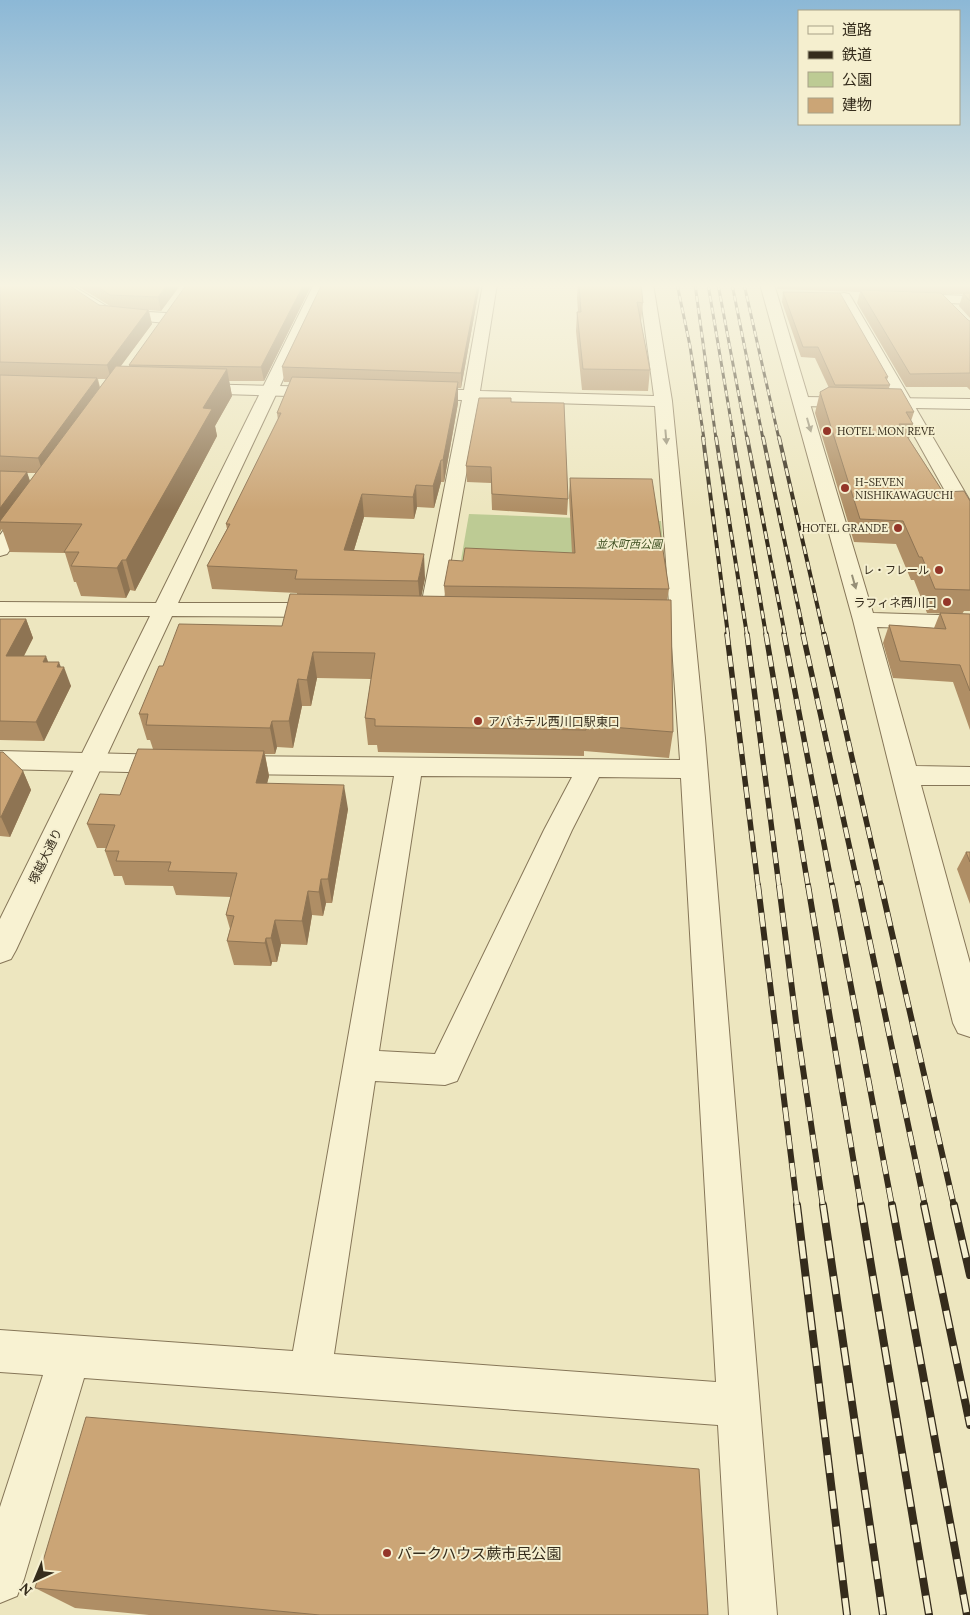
<svg xmlns="http://www.w3.org/2000/svg" width="970" height="1615" font-family="Lora,'Noto Sans JP',serif">
	<style>
		.green { fill: #bdcb94 }
		.lines { fill: none; stroke-linecap: round; stroke-linejoin: round }
		.minor-casing { stroke: #867658; stroke-width: 2 }
		.tertiary-casing { stroke: #867658; stroke-width: 2 }
		.minor { fill: #f8f2d2; fill-rule: evenodd }
		.tertiary { fill: #f8f2d2; fill-rule: evenodd }
		.rail-far4-casing { stroke: #352c1c; stroke-width: 3 }
		.rail-far3-casing { stroke: #352c1c; stroke-width: 4 }
		.rail-far2-casing { stroke: #352c1c; stroke-width: 5.5 }
		.rail-far1-casing { stroke: #352c1c; stroke-width: 6 }
		.rail-casing { stroke: #352c1c; stroke-width: 8 }
		.rail-far4 { stroke: #f5efcf; stroke-width: 2; stroke-dasharray: 6; stroke-linecap: butt }
		.rail-far3 { stroke: #f5efcf; stroke-width: 2.5; stroke-dasharray: 8; stroke-linecap: butt }
		.rail-far2 { stroke: #f5efcf; stroke-width: 4; stroke-dasharray: 11; stroke-linecap: butt }
		.rail-far1 { stroke: #f5efcf; stroke-width: 4.5; stroke-dasharray: 14; stroke-linecap: butt }
		.rail { stroke: #f5efcf; stroke-width: 5.5; stroke-dasharray: 18; stroke-linecap: butt }
		.wall { fill: #af8e65; fill-rule: evenodd }
		.shaded-wall { fill: #8e7453 }
		.building { fill: #cba576; stroke: #8e7453 }
		.oneway { fill: #968f77 }
		.poi-dot { fill: #943629; stroke: #f5efcf; stroke-width: 2 }
		.labels { text-anchor: middle; dominant-baseline: central; stroke-width: 4; stroke-linejoin: round; paint-order: stroke }
		.far-poi-label { font-size: 11px; fill: #352c1c; stroke: #f5efcf; text-anchor: start }
		.far-park-label { font-size: 11px; font-style: italic; fill: #405123; stroke: #f5efcf }
		.poi-label { font-size: 12px; fill: #352c1c; stroke: #f5efcf; text-anchor: end }
		.street-label { font-size: 12px; fill: #352c1c; stroke: #f5efcf }
		.near-poi-label { font-size: 15px; fill: #352c1c; stroke: #f5efcf; text-anchor: start }
	</style>
	<rect width="100%" height="100%" fill="#ede6bf"/>
	<path class="green" d="M 469,514 L 661,521 L 665,569 L 461,560 Z"/>
	<g class="lines">
		<g class="minor-casing">
			<path id="minor" d="M 53,284 L 70,284 L 113,310 L 166,313 L 171,315 L 174,318 L 171,321 L 166,323 L 104,317 Z
				M 483,284 L 497,284 L 480,391 L 654,396 L 639,284 L 653,284 L 672,401 L 705,738 L 777,1615 L 729,1615 L 718,1425 L 84,1378 L 24,1579 L 17,1596 L 0,1603 L 0,1507 L 43,1375 L 0,1372 L 0,1330 L 293,1351 L 394,776 L 231,774 L 222,771 L 218,765 L 222,759 L 231,756 L 680,760 L 655,406 L 479,401 L 442,611 L 439,616 L 431,618 L 423,616 L 420,611 L 462,400 L 422,399 L 416,398 L 414,394 L 416,390 L 422,389 L 464,390 ZM 421,776 L 572,777 L 544,830 L 435,1054 L 379,1051 ZM 599,777 L 681,778 L 716,1382 L 334,1354 L 375,1081 L 445,1085 L 457,1081 L 572,830 Z
				M 760,284 L 774,284 L 873,613 L 970,616 L 970,630 L 877,627 L 916,766 L 970,767 L 970,785 L 921,785 L 970,963 L 970,1037 L 958,1033 L 953,1023 L 853,620 Z
				M 844,293 L 849,294 L 851,297 L 970,501 L 970,524 L 963,522 L 960,518 L 837,297 L 839,294 Z
				M 912,294 L 970,296 L 970,304 L 907,301 L 905,298 L 907,295 Z
				M 194,384 L 324,387 L 330,388 L 332,392 L 330,396 L 324,397 L 188,393 L 186,389 L 188,385 Z
				M 28,505 L 35,507 L 38,511 L 7,554 L 0,556 L 0,535 L 21,507 Z
				M 0,751 L 170,755 L 179,758 L 183,764 L 179,770 L 170,773 L 0,769 Z"/>
		</g>
		<g class="tertiary-casing">
			<path id="tertiary" d="M 314,284 L 328,284 L 178,603 L 322,603 L 330,605 L 333,610 L 330,615 L 322,617 L 172,616 L 16,950 L 11,959 L 0,963 L 0,919 L 150,616 L 0,616 L 0,602 L 156,603 Z
				M 803,397 L 970,399 L 970,409 L 797,406 L 794,402 L 797,398 Z
				M 635,609 L 681,610 L 689,612 L 692,617 L 689,622 C 671,626 645,625 627,621 L 624,616 L 627,611 Z"/>
		</g>
		<use href="#minor" class="minor"/>
		<use href="#tertiary" class="tertiary"/>
		<g class="rail-far4-casing">
			<path id="rail-far4" d="M 677,284 L 690,346 L 704,439
				M 695,284 L 716,439
				M 708,284 L 734,439
				M 718,284 L 747,439
				M 732,284 L 763,439
				M 744,284 L 779,439"/>
		</g>
		<g class="rail-far3-casing">
			<path id="rail-far3" d="M 703,437 L 728,635
				M 716,437 L 747,635
				M 733,437 L 766,635
				M 747,437 L 785,635
				M 763,437 L 804,635
				M 779,437 L 824,635"/>
		</g>
		<g class="rail-far2-casing">
			<path id="rail-far2" d="M 727,634 L 758,886
				M 747,634 L 779,886
				M 766,634 L 808,886
				M 784,634 L 832,886
				M 803,634 L 858,886
				M 824,634 L 881,886"/>
		</g>
		<g class="rail-far1-casing">
			<path id="rail-far1" d="M 758,885 L 797,1206
				M 779,885 L 796,1021 L 823,1206
				M 808,885 L 861,1206
				M 832,885 L 892,1206
				M 858,885 L 925,1206
				M 881,885 L 954,1206"/>
		</g>
		<g class="rail-casing">
			<path id="rail" d="M 797,1205 L 847,1615
				M 823,1205 L 883,1615
				M 861,1205 L 929,1615
				M 892,1205 L 967,1615
				M 924,1205 L 970,1425
				M 954,1205 L 970,1275"/>
		</g>
		<use href="#rail-far4" class="rail-far4"/>
		<use href="#rail-far3" class="rail-far3"/>
		<use href="#rail-far2" class="rail-far2"/>
		<use href="#rail-far1" class="rail-far1"/>
		<use href="#rail" class="rail"/>
	</g>
	<path class="wall" d="M 0,284 L 99,305 L 110,306 L 74,284 L 181,284 L 161,311 L 149,310 L 152,324 L 121,366 L 129,366 L 129,365 L 312,284 L 264,381 L 229,381 L 232,396 L 215,426 L 217,436 L 135,591 L 130,590 L 126,598 L 81,596 L 76,582 L 74,582 L 65,553 L 10,552 L 2,529 L 0,532 ZM 98,379 L 106,379 L 100,387 ZM 27,473 L 36,473 L 30,481 Z
		M 322,284 L 480,284 L 461,388 L 458,388 L 458,403 L 444,482 L 441,482 L 434,508 L 417,507 L 414,519 L 364,517 L 354,550 L 425,578 L 421,596 L 445,596 L 444,586 L 463,561 L 572,553 L 569,496 L 570,478 L 669,589 L 667,600 L 673,732 L 669,758 L 584,751 L 584,756 L 378,752 L 377,745 L 368,745 L 365,718 L 371,679 L 317,678 L 311,706 L 302,706 L 293,748 L 277,747 L 275,754 L 265,754 L 269,776 L 267,783 L 348,809 L 332,903 L 326,903 L 323,916 L 312,915 L 307,945 L 281,944 L 277,962 L 272,962 L 271,966 L 234,965 L 227,941 L 230,929 L 226,915 L 231,897 L 176,895 L 173,886 L 125,885 L 122,876 L 114,876 L 105,851 L 106,848 L 97,848 L 87,824 L 120,795 L 153,749 L 150,740 L 147,740 L 139,714 L 163,666 L 282,626 L 297,594 L 297,593 L 212,589 L 207,566 L 227,529 L 226,524 L 278,420 L 277,413 L 290,382 L 284,382 L 282,367 Z
		M 578,284 L 641,284 L 643,303 L 641,322 L 650,370 L 648,391 L 582,390 L 576,331 L 577,312 L 578,312 L 577,297 Z
		M 776,284 L 970,284 L 970,318 L 959,306 L 963,294 L 942,294 L 968,320 L 970,321 L 970,390 L 967,387 L 906,387 L 857,303 L 860,292 L 777,289 Z
		M 783,292 L 888,377 L 887,380 L 890,385 L 889,388 L 914,412 L 911,421 L 913,424 L 909,439 L 943,492 L 970,501 L 970,611 L 964,611 L 962,614 L 927,613 L 914,580 L 911,580 L 896,544 L 854,542 L 815,413 L 820,392 L 829,388 L 815,358 L 801,357 L 782,302 Z
		M 511,402 L 568,499 L 567,515 L 492,510 L 491,483 L 467,482 L 466,466 Z
		M 940,613 L 970,614 L 970,730 L 953,682 L 893,678 L 883,643 L 889,625 L 934,628 Z
		M 0,619 L 26,619 L 33,638 L 24,656 L 48,662 L 60,667 L 71,686 L 44,741 L 0,740 Z
		M 0,752 L 23,771 L 31,790 L 10,837 L 0,836 Z
		M 966,852 L 970,852 L 970,904 L 957,869 Z
		M 35,1588 L 708,1615 L 149,1615 L 75,1608 Z"/>
	<path class="shaded-wall" d="M 168,284 L 181,284 L 161,311 L 158,297 Z
		M 304,284 L 312,284 L 264,381 L 261,367 Z
		M 478,284 L 480,284 L 461,388 L 461,373 Z
		M 148,310 L 152,324 L 111,379 L 107,365 Z
		M 227,369 L 232,396 L 215,426 L 217,436 L 135,591 L 126,560 L 203,408 Z
		M 97,378 L 101,393 L 43,473 L 38,458 Z
		M 458,382 L 458,403 L 444,482 L 443,460 Z
		M 441,460 L 441,482 L 434,508 L 433,486 Z
		M 27,472 L 32,488 L 0,522 L 0,508 Z
		M 416,485 L 417,507 L 414,519 L 413,497 Z
		M 362,494 L 364,517 L 347,573 L 344,550 Z
		M 424,554 L 425,578 L 420,604 L 418,581 Z
		M 122,560 L 130,590 L 126,598 L 117,568 Z
		M 26,619 L 33,638 L 14,675 L 6,656 Z
		M 313,652 L 317,678 L 311,706 L 307,680 Z
		M 46,656 L 53,675 L 43,662 Z
		M 59,662 L 62,670 L 64,667 L 71,686 L 44,741 L 36,722 Z
		M 298,679 L 302,706 L 293,748 L 289,721 Z
		M 272,721 L 277,747 L 275,754 L 270,728 Z
		M 264,751 L 269,776 L 261,807 L 256,783 Z
		M 23,771 L 31,790 L 10,837 L 1,817 Z
		M 344,785 L 348,809 L 332,903 L 328,879 Z
		M 321,879 L 326,903 L 323,916 L 319,892 Z
		M 308,891 L 312,915 L 307,945 L 302,921 Z
		M 275,920 L 281,944 L 277,962 L 271,938 Z
		M 266,938 L 272,962 L 271,966 L 265,943 Z"/>
	<path class="building" d="M 8,284 L 67,284 L 99,305 L 148,310 L 107,365 L 0,362 L 0,286 Z
		M 93,284 L 168,284 L 158,297 L 110,295 Z
		M 187,284 L 304,284 L 261,367 L 129,365 Z
		M 322,284 L 478,284 L 461,373 L 282,367 Z
		M 579,284 L 641,284 L 643,303 L 637,302 L 650,370 L 583,369 L 577,312 L 581,312 Z
		M 860,290 L 941,293 L 968,320 L 970,321 L 970,373 L 910,374 Z
		M 783,292 L 840,293 L 888,377 L 885,377 L 890,385 L 835,385 L 818,347 L 803,347 Z
		M 963,293 L 970,293 L 970,301 Z
		M 116,366 L 227,369 L 203,408 L 212,409 L 126,560 L 122,560 L 117,568 L 71,566 L 79,552 L 64,552 L 82,524 L 0,522 L 0,521 Z
		M 0,375 L 97,378 L 38,458 L 0,456 Z
		M 292,377 L 458,382 L 443,460 L 441,460 L 433,486 L 416,485 L 413,497 L 362,494 L 344,550 L 424,554 L 418,581 L 295,579 L 297,570 L 207,566 L 230,524 L 226,524 L 281,413 L 277,413 Z
		M 829,387 L 901,389 L 914,412 L 906,412 L 913,424 L 899,424 L 943,492 L 964,491 L 970,501 L 970,590 L 935,589 L 922,557 L 919,557 L 903,521 L 860,519 L 820,392 Z
		M 479,398 L 511,398 L 511,402 L 564,403 L 568,499 L 492,494 L 491,467 L 466,466 Z
		M 0,471 L 27,472 L 0,508 Z
		M 570,478 L 652,479 L 669,589 L 444,586 L 449,560 L 463,561 L 465,548 L 575,553 Z
		M 290,594 L 671,600 L 673,732 L 586,725 L 586,730 L 375,726 L 375,719 L 365,718 L 375,653 L 313,652 L 307,680 L 298,679 L 289,721 L 272,721 L 270,728 L 146,725 L 148,714 L 139,714 L 159,666 L 163,666 L 179,624 L 282,626 Z
		M 940,613 L 970,614 L 970,691 L 960,665 L 900,661 L 889,625 L 946,629 Z
		M 0,619 L 26,619 L 6,656 L 46,656 L 43,662 L 59,662 L 57,667 L 64,667 L 36,722 L 0,721 Z
		M 138,749 L 264,751 L 256,783 L 344,785 L 328,879 L 321,879 L 319,892 L 308,891 L 302,921 L 275,920 L 271,938 L 266,938 L 265,943 L 227,941 L 234,916 L 226,915 L 237,873 L 168,871 L 171,862 L 116,861 L 119,851 L 105,851 L 115,825 L 87,824 L 100,794 L 120,795 Z
		M 0,752 L 3,752 L 23,771 L 1,817 L 0,817 Z
		M 966,852 L 970,852 L 970,862 Z
		M 86,1417 L 699,1469 L 708,1615 L 320,1615 L 35,1588 Z"/>
	<defs><path id="oneway-solid" d="M-6-.8H1V-3.2L6.5 0L1 3.2V.8H-6Z" transform="scale(1.25)"/></defs>
	<g class="oneway">
		<use href="#oneway-solid" transform="translate(809 425) rotate(74)"/>
		<use href="#oneway-solid" transform="translate(666 437) rotate(85)"/>
		<use href="#oneway-solid" transform="translate(854 582) rotate(74)"/>
	</g>
	<linearGradient id="sky" x2="0" y2="1"><stop stop-color="#8cb8d6"/><stop offset="0.56" stop-color="#f7f4e2"/><stop offset="1" stop-color="#f7f4e2" stop-opacity="0"/></linearGradient>
	<rect width="970" height="510" fill="url(#sky)"/>
	<g class="poi-dot">
		<circle cx="827" cy="431" r="5"/>
		<circle cx="845" cy="488" r="5"/>
		<circle cx="898" cy="528" r="5"/>
		<circle cx="939" cy="570" r="5"/>
		<circle cx="947" cy="602" r="5"/>
		<circle cx="478" cy="721" r="5"/>
		<circle cx="387" cy="1553" r="5"/>
	</g>
	<g class="labels">
		<g class="far-poi-label">
			<text x="837" y="431">HOTEL MON REVE</text>
			<text x="855" y="482">H-SEVEN<tspan x="855" dy="13">NISHIKAWAGUCHI</tspan></text>
			<text x="888" y="528" text-anchor="end">HOTEL GRANDE</text>
			<text x="929" y="570" text-anchor="end">レ・フレール</text>
		</g>
		<g class="far-park-label">
			<text x="629" y="544">並木町西公園</text>
		</g>
		<g class="poi-label">
			<text x="937" y="602">ラフィネ西川口</text>
			<text x="488" y="721" text-anchor="start">アパホテル西川口駅東口</text>
		</g>
		<g class="street-label">
			<text transform="translate(45 856) rotate(-64)">塚越大通り</text>
		</g>
		<g class="near-poi-label">
			<text x="397" y="1553">パークハウス蕨市民公園</text>
		</g>
	</g>
	<rect x="798" y="10" width="162" height="115" fill="#f5efcf" stroke="#a8a187"/>
	<rect x="808" y="26" width="25" height="8" fill="#f8f2d2" stroke="#a8a187"/>
	<text x="842" y="35" font-size="15" fill="#352c1c">道路</text>
	<rect x="808" y="51" width="25" height="8" fill="#352c1c" stroke="#a8a187"/>
	<text x="842" y="60" font-size="15" fill="#352c1c">鉄道</text>
	<rect x="808" y="72" width="25" height="15" fill="#bdcb94" stroke="#a8a187"/>
	<text x="842" y="85" font-size="15" fill="#352c1c">公園</text>
	<rect x="808" y="98" width="25" height="15" fill="#cba576" stroke="#a8a187"/>
	<text x="842" y="110" font-size="15" fill="#352c1c">建物</text>
	<g transform="translate(35 1580) rotate(224)" stroke="#f5efcf" stroke-width="4" paint-order="stroke">
	<path d="M0-4L9 19L0 12L-9 19Z" fill="#352c1c"/>
	<text y="-8" font-size="14" font-weight="bold" text-anchor="middle" fill="#352c1c">N</text>
	</g>
</svg>
